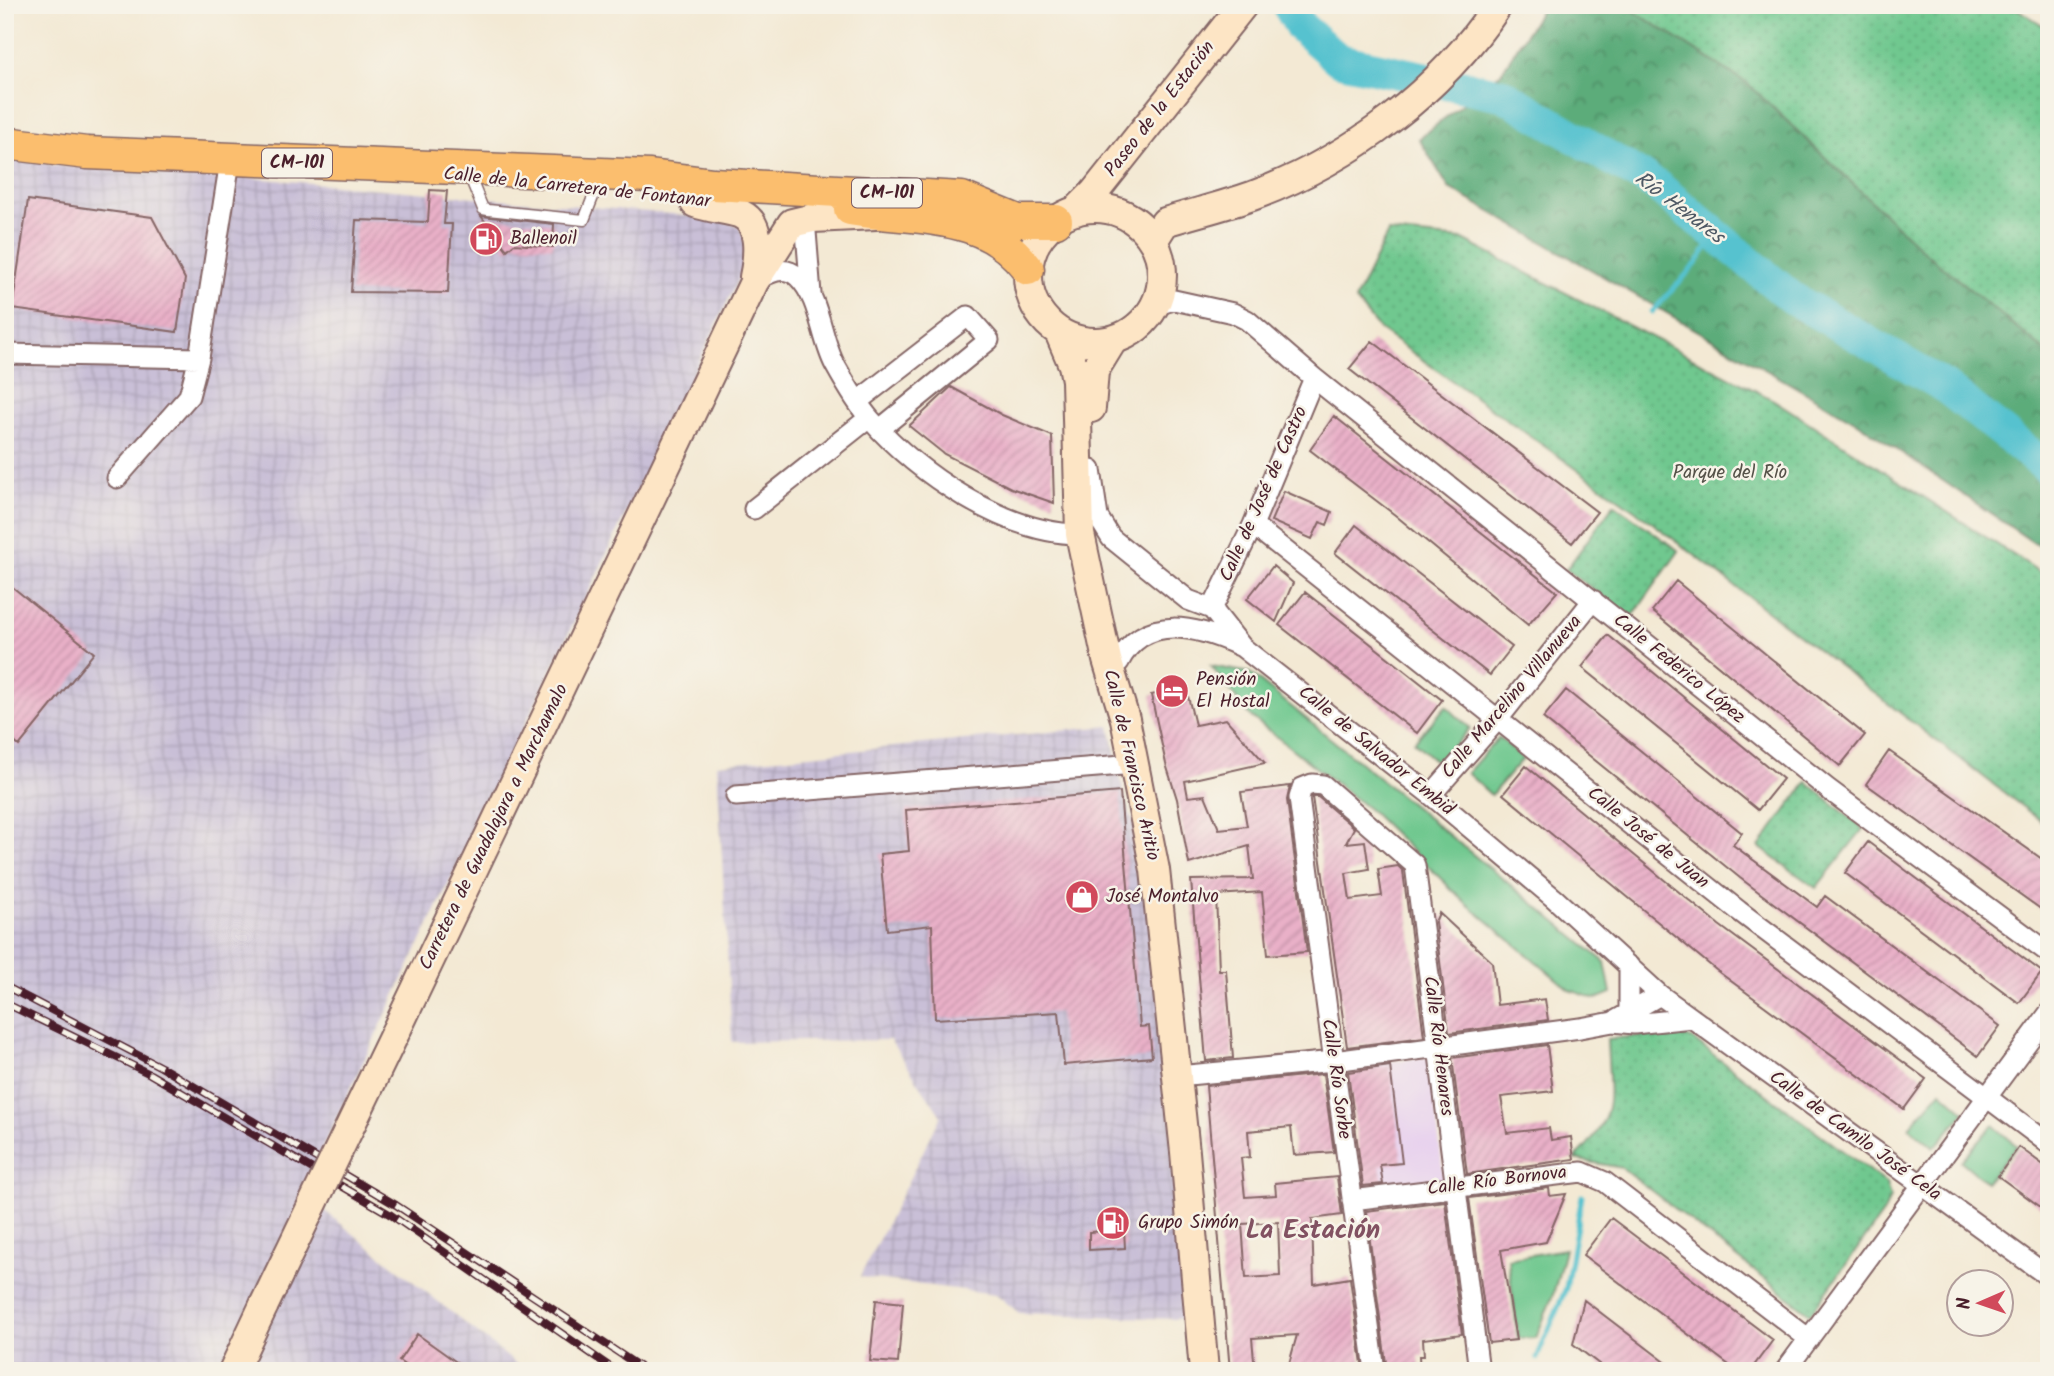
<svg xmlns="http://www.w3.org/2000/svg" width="2054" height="1376" font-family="Kalam,sans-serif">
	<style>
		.built { fill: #e8d2ee }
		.industrial { fill: url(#industrial-grid) }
		.green { fill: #70c88f; stroke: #5d745d; stroke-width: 2 }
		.forest { fill: url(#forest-crowns); stroke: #536652; stroke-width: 2 }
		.park { fill: url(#park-dots); stroke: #5d745d; stroke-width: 2 }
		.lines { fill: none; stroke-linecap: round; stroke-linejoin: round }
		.stream { stroke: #56c2cf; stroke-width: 5 }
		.river { stroke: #56c2cf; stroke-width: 33 }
		.building { fill: url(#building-hatch); fill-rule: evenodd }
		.lane-casing { stroke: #856666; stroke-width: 13 }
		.street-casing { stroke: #856666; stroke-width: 23 }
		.secondary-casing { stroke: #856666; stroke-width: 32 }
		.primary-casing { stroke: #856666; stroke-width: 35 }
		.lane { stroke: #fff; stroke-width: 10 }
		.street { stroke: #fff; stroke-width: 19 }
		.secondary { stroke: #fde5c5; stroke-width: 28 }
		.primary { stroke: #fbbe6e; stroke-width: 32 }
		.rail-casing { stroke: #4a1f2b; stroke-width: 8 }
		.rail { stroke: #f7f3e8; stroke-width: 5; stroke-dasharray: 16; stroke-linecap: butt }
		.secondary-bridge-casing { stroke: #856666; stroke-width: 32; stroke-linecap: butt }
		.secondary-bridge { stroke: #fde5c5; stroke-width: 28 }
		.labels { text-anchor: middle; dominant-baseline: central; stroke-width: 5; stroke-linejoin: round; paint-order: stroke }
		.shield { fill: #f7f3e8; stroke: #7e5f64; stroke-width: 2 }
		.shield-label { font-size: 18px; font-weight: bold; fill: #4a1f2b }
		.street-label { font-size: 19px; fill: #4a1f2b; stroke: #f7f3e8 }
		.poi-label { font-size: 19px; fill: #4a1f2b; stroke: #f7f3e8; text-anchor: start }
		.park-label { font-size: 19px; fill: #555249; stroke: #f7f3e8 }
		.water-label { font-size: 21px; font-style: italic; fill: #4e5864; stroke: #f7f3e8 }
		.district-label { font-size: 26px; font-weight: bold; fill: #825262; stroke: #f7f3e8 }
	</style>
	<defs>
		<pattern id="industrial-grid" width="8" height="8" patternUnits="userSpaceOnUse" patternTransform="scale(1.75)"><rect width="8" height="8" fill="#c9bfd7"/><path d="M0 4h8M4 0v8" fill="none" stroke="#aea4b9"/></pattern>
		<pattern id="forest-crowns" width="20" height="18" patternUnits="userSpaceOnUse" patternTransform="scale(1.75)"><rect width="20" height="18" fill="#5cac7a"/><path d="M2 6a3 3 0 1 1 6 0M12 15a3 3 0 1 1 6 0" fill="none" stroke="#4e8b64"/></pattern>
		<pattern id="park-dots" width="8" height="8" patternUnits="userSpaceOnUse" patternTransform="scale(1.75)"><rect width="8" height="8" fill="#70c88f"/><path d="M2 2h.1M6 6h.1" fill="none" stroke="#62ab7c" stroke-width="1.8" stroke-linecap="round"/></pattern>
		<pattern id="building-hatch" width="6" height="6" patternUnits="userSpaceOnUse" patternTransform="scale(1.75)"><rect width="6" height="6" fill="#e9b0c8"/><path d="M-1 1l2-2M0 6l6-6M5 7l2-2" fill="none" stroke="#c997ac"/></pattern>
	</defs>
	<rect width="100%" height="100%" fill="#f7f3e8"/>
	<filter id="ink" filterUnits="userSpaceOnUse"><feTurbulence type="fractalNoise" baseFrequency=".0143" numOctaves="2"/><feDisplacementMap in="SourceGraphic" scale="14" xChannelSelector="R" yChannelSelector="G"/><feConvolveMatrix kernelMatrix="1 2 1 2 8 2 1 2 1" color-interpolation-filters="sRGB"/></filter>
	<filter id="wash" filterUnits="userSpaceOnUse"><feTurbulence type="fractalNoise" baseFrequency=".00686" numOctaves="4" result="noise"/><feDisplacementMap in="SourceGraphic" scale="28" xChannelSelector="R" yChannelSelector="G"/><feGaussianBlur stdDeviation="1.57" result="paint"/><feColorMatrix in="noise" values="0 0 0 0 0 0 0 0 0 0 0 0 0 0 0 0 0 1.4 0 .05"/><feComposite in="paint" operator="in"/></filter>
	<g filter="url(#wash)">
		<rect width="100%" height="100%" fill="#f3e9d4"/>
		<path class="built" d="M 1429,1057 L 1444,1181 L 1365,1190 L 1350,1066 Z"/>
		<path class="industrial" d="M 5,156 L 58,166 L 212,178 L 241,177 L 707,217 L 739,226 L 747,247 L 744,267 L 301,1192 L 525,1371 L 5,1371 Z
			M 1110,726 L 1126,804 L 1155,870 L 1199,1317 L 1174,1319 L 1019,1313 L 996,1294 L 860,1277 L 941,1116 L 890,1040 L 732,1042 L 717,764 Z"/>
		<path class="green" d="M 1211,666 L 1250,673 L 1605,962 L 1611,993 L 1596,999 L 1570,990 L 1467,904 L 1372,812 L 1249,715 Z
			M 1446,706 L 1470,728 L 1439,764 L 1414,742 Z
			M 1499,737 L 1523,759 L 1491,795 L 1467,773 Z
			M 1941,1091 L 1965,1112 L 1934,1148 L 1909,1127 Z
			M 1993,1125 L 2017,1146 L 1986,1182 L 1961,1161 Z
			M 1565,1249 L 1554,1292 L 1536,1338 L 1518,1338 L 1508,1259 Z"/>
		<path class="forest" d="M 1109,5 L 1141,5 L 1121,19 Z
			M 1544,5 L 1624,5 L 1747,83 L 1928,255 L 2049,354 L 2049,553 L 1855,421 L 1449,188 L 1419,139 L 1501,73 Z"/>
		<path class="park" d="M 1624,5 L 2011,5 L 2049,29 L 2049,354 L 1928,255 L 1747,83 Z
			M 1388,232 L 1461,239 L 1774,400 L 2049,578 L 2049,827 L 1650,521 L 1379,329 L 1355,300 Z
			M 1614,504 L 1679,551 L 1632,617 L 1566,570 Z
			M 1807,782 L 1863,829 L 1816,888 L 1759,847 Z
			M 1671,1033 L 1692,1039 L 1886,1183 L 1890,1197 L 1884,1212 L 1810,1314 L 1622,1168 L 1574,1159 C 1620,1114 1609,1099 1607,1039 Z"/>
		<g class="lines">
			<path class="stream" d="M 1652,312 L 1696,264 L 1716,235
				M 1537,1358 L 1566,1288 L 1582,1196"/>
			<path class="river" d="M 1288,5 L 1301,27 L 1339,60 L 1504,95 L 1657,186 L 1792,298 L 1944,386 L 2049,469"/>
		</g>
		<g id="blocks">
			<path class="building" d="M 430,190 L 447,191 L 444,224 L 452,224 L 448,293 L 351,292 L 356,220 L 428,222 Z
				M 28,200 L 152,217 L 185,279 L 177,332 L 12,309 Z
				M 481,216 L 554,224 L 553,247 L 514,244 L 507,250 Z
				M 1372,341 L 1597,512 L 1572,543 L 1349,369 Z
				M 951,387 L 1002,415 L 1052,436 L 1054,503 L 1011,488 L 944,454 L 909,426 Z
				M 1334,416 L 1557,592 L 1528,625 L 1395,515 L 1310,450 Z
				M 1284,491 L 1332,512 L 1327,525 L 1320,522 L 1312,539 L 1271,521 Z
				M 1356,525 L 1512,647 L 1490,675 L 1335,553 Z
				M 1273,566 L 1293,583 L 1276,622 L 1247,599 Z
				M 5,581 L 94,653 L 19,746 L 5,734 Z
				M 1676,581 L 1865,735 L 1840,766 L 1652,611 Z
				M 1305,592 L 1442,700 L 1417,733 L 1279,625 Z
				M 1608,635 L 1783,779 L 1758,810 L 1582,667 Z
				M 1186,688 L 1195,725 L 1226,719 L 1265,763 L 1185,781 L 1188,797 L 1205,795 L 1219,829 L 1247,826 L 1241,792 L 1290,786 L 1287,800 L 1307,952 L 1268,955 L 1262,892 L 1216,895 L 1219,970 L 1226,970 L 1233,1058 L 1206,1061 L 1191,880 L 1253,879 L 1249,846 L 1189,864 L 1177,799 L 1166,764 L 1151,695 Z
				M 1566,690 L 1742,833 L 1733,845 L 1817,907 L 1825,896 L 2000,1026 L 1978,1056 L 1740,878 L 1543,718 Z
				M 1889,751 L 2049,864 L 2049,915 L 1866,784 Z
				M 1526,766 L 1719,925 L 1926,1079 L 1904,1109 L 1716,970 L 1503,794 Z
				M 1120,792 L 1140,1027 L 1149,1026 L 1152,1057 L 1064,1065 L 1059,1012 L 935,1019 L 932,925 L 887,930 L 880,854 L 909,851 L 906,810 Z
				M 1312,797 L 1318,797 L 1354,828 L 1346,843 L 1365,841 L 1369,869 L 1346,873 L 1350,900 L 1382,896 L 1378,869 L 1398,866 L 1403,871 L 1424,1037 L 1347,1047 Z
				M 1868,842 L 2042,972 L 2019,1003 L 1845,873 Z
				M 1439,913 L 1492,962 L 1497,1005 L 1545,999 L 1548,1020 L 1449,1033 L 1435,922 Z
				M 1547,1045 L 1553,1091 L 1501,1097 L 1507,1133 L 1549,1128 L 1551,1140 L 1571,1137 L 1574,1159 L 1467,1174 L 1452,1058 Z
				M 1390,1066 L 1402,1163 L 1380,1165 L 1383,1184 L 1363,1186 L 1348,1072 Z
				M 1323,1074 L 1334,1152 L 1294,1155 L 1291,1127 L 1248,1131 L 1250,1157 L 1241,1158 L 1245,1197 L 1276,1195 L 1275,1183 L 1337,1177 L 1342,1215 L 1312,1219 L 1314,1284 L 1350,1278 L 1363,1371 L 1287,1371 L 1297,1335 L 1252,1338 L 1255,1371 L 1230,1371 L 1206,1086 ZM 1278,1222 L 1280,1276 L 1246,1278 L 1242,1224 Z
				M 2019,1147 L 2049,1169 L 2049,1213 L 1998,1176 Z
				M 1549,1188 L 1550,1196 L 1566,1194 L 1546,1242 L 1501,1250 L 1516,1340 L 1489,1343 L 1469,1198 Z
				M 1445,1201 L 1462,1334 L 1423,1339 L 1424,1356 L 1419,1356 L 1420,1371 L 1387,1371 L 1366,1211 Z
				M 1611,1218 L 1773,1340 L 1750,1371 L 1737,1371 L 1583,1255 Z
				M 1124,1230 L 1125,1248 L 1089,1250 L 1089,1232 Z
				M 876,1300 L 903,1303 L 898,1363 L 870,1361 Z
				M 1584,1300 L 1677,1371 L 1608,1371 L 1573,1344 Z
				M 417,1334 L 469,1371 L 413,1371 L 399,1361 Z"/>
		</g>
	</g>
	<g filter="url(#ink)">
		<use href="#blocks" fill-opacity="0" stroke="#856666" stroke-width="2"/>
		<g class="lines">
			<g class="lane-casing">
				<path id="lane" d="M 473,173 L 472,182 L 483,209 L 488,210 L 584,220 L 595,192"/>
			</g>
			<g class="street-casing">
				<path id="street" d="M 805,219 L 811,294
					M 754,282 C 768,273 784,264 798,277 C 820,298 821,339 835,365 C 845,383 857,404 870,419 C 917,473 1005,534 1080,534
					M 1153,306 L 1174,300 L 1233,313 L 1247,320 L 1314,378 L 1828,789 L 2049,953
					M 5,354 L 199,358
					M 858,401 L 968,316 L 989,340 L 880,429
					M 1091,470 L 1098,517 L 1111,538 L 1188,600 L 1212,609 L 1242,647 L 1431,795 L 1555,899 L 1660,995 L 2049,1277
					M 117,478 L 189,396 L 199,358 L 230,161
					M 754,509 L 869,418
					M 1253,525 L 1739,911 L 2049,1144
					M 1212,609 L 1253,525 L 1314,378
					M 1119,662 C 1145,612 1198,627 1240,646
					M 1431,795 L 1499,718 L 1593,600
					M 736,796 L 1135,764
					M 1629,1013 L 1629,966
					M 1613,1022 L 1634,1024 L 1692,1018
					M 1178,1076 L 1334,1061 L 1580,1028 L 1613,1022 L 1660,995
					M 1352,1200 L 1582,1172 L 1605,1182 L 1809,1339
					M 1375,1371 L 1299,798 L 1302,788 L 1312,784 L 1323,785 L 1415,865 L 1479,1371
					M 1785,1371 L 2049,1013"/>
			</g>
			<g class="secondary-casing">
				<path id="secondary" d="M 695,203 C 709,208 723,209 738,213 C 763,221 758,258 754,277
					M1028 275a67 67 0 1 1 134 0a67 67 0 1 1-134 0Z
					M 1076,211 L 1094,193 L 1243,5
					M 1153,241 L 1165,222 C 1194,213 1223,206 1252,196 C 1350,160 1440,92 1498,5
					M 1059,332 L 1073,365 L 1076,380 L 1080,534 L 1107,660 L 1125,719 L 1155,870 L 1185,1152 L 1204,1371
					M 1091,408 L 1094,371 L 1113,340
					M 395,1033 L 754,282 L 792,223 L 813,218 L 876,215
					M 233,1371 L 264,1305"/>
			</g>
			<g class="primary-casing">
				<path id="primary" d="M 5,143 L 87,153 L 650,176 L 713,184 L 962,198 L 1018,221 L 1056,221
					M 850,209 C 916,221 983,209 1028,269"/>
			</g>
			<use href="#lane" class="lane"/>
			<use href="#street" class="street"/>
			<use href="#secondary" class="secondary"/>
			<use href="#primary" class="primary"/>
			<g class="rail-casing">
				<path id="rail" d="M 5,986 L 161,1067 L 396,1205 L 646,1371
					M 5,1003 L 150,1074 L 391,1215 L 616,1371"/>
			</g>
			<use href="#rail" class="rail"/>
			<g class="secondary-bridge-casing">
				<path id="secondary-bridge" d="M 264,1305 L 395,1033"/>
			</g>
			<use href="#secondary-bridge" class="secondary-bridge"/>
		</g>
	</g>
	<defs>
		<g id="fuel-disc" transform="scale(1.75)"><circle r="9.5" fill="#d1495b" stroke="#f7f3e8"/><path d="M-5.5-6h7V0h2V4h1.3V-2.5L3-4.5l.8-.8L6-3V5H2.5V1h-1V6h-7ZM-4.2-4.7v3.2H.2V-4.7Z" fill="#fff"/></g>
		<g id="hotel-disc" transform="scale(1.75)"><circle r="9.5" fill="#d1495b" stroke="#f7f3e8"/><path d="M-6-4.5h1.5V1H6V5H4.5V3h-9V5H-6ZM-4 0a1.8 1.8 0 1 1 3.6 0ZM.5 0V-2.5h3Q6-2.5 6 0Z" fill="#fff"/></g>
		<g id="shop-disc" transform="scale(1.75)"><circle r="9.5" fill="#d1495b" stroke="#f7f3e8"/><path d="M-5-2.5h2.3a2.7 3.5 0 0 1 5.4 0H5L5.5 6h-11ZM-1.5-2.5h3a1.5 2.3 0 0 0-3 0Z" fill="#fff"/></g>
	</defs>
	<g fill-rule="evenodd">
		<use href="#fuel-disc" x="486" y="239"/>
		<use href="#hotel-disc" x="1172" y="691"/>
		<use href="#shop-disc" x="1082" y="897"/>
		<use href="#fuel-disc" x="1113" y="1223"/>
	</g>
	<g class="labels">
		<g class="shield">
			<rect x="262" y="148.5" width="70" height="29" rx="5"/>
			<rect x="852" y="178.5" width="70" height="29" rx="5"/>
		</g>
		<g class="shield-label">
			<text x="297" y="163">CM-101</text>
			<text x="887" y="193">CM-101</text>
		</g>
		<g class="street-label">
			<text transform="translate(1160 109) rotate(-52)">Paseo de la Estación</text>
			<text transform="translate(577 188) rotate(6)">Calle de la Carretera de Fontanar</text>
			<text transform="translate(1264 494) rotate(-66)">Calle de José de Castro</text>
			<text transform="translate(1679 669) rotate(39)">Calle Federico López</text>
			<text transform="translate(1512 697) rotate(-50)">Calle Marcelino Villanueva</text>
			<text transform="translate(1376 751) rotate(39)">Calle de Salvador Embid</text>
			<text transform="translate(1131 765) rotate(77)">Calle de Francisco Aritio</text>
			<text transform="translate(494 827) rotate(-64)">Carretera de Guadalajara a Marchamalo</text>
			<text transform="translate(1648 838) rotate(39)">Calle José de Juan</text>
			<text transform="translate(1438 1046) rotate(83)">Calle Río Henares</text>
			<text transform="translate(1336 1079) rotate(82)">Calle Río Sorbe</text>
			<text transform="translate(1855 1136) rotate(36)">Calle de Camilo José Cela</text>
			<text transform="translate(1497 1181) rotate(-7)">Calle Río Bornova</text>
		</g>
		<g class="poi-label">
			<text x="510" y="239">Ballenoil</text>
			<text x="1196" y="680">Pensión<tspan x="1196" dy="22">El Hostal</tspan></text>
			<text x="1106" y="897">José Montalvo</text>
			<text x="1138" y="1223">Grupo Simón</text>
		</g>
		<g class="park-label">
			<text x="1730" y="473">Parque del Río</text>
		</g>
		<g class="water-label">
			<text transform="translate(1679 208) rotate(37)">Río Henares</text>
		</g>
		<g class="district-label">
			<text x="1313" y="1231">La Estación</text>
		</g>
	</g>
	<rect width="2054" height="1376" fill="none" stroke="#f7f3e8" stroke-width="28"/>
	<g transform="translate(1980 1303) rotate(268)"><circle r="33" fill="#f7f3e8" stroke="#b29e9c" stroke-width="2"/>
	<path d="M0-5L12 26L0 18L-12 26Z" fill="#d1495b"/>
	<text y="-10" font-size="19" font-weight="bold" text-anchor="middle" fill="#4a1f2b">N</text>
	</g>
</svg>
